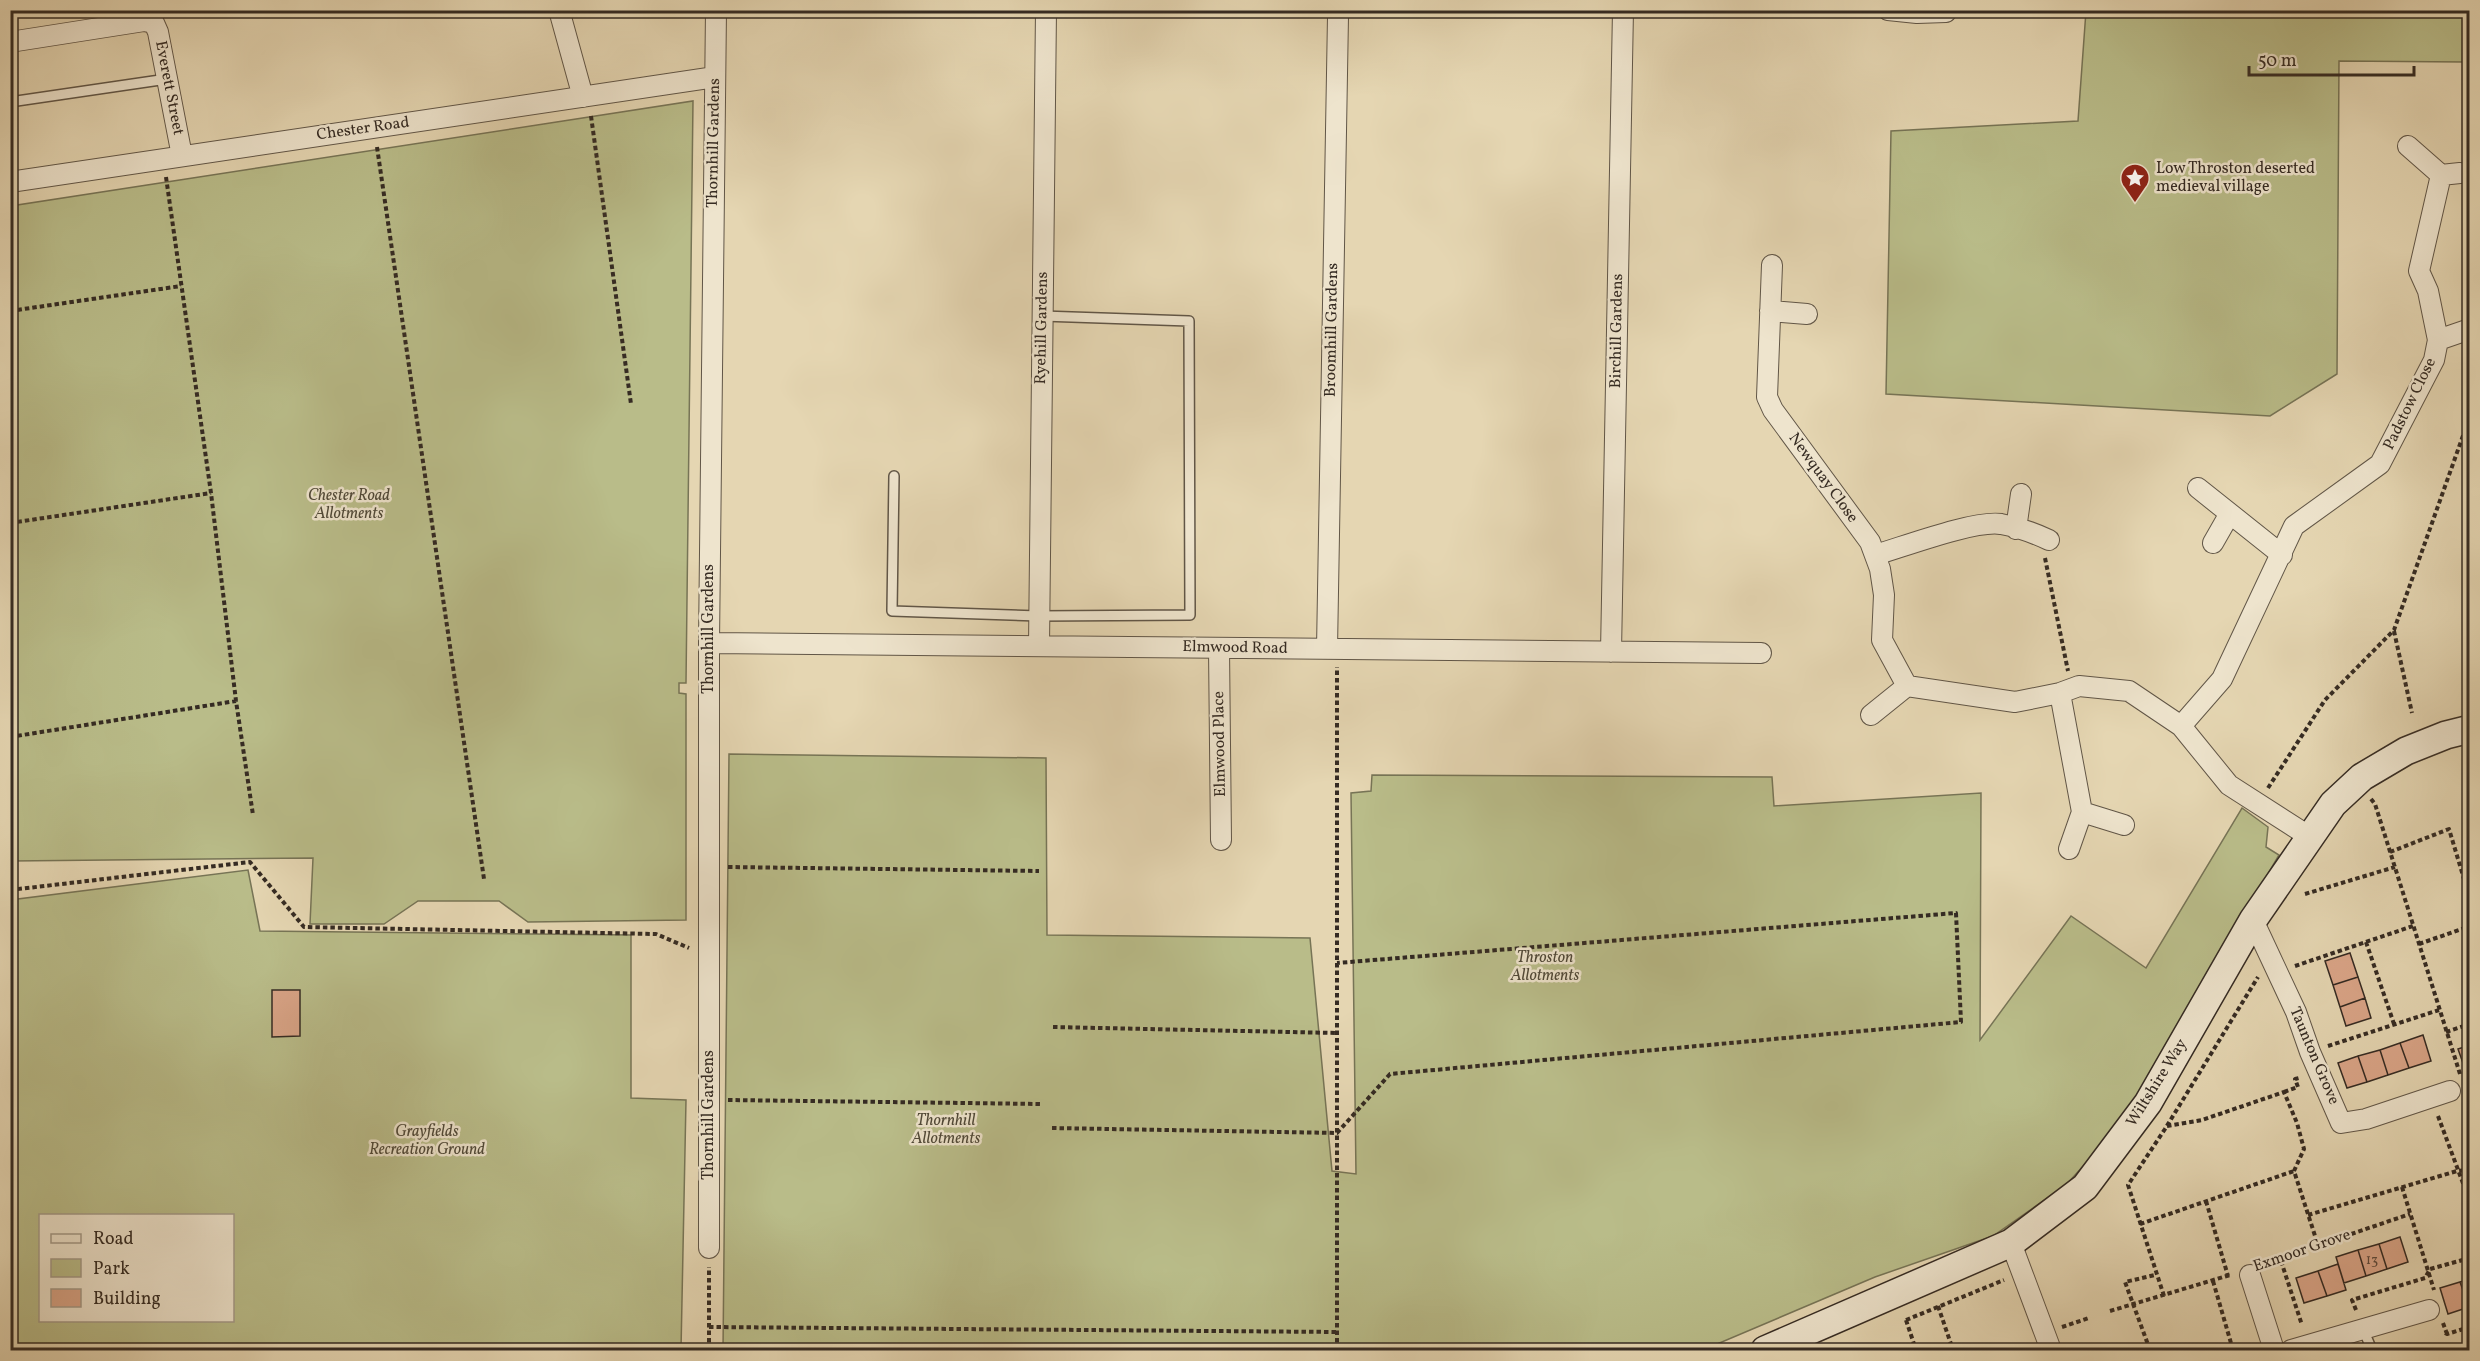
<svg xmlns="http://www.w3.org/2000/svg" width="2480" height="1361" font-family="Vollkorn,serif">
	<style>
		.green { fill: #b9bc89; stroke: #777456; stroke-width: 1.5; fill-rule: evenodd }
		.building { fill: #daa588; stroke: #352b23; stroke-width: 1.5 }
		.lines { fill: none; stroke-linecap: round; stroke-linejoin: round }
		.lane-casing { stroke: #615647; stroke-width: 12 }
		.street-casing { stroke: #615647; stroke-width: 22 }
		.secondary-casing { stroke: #352b23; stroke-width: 30 }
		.path { stroke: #352b23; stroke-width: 4; stroke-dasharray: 4.5 3; stroke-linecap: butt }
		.lane { stroke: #eee4cd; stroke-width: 9 }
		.street { stroke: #eee4cd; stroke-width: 20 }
		.secondary { stroke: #eee4cd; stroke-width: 27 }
		.labels { text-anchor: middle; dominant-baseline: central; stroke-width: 5; stroke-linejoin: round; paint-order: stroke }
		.number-label { font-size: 14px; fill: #5e4a3c }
		.street-label { font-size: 16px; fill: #352b23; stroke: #eee4cd }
		.poi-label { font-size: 16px; fill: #352b23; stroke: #eee4cd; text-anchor: start }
		.park-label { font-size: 16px; font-style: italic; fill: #4f4837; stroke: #eee4cd }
	</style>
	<rect width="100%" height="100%" fill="#e5d6b2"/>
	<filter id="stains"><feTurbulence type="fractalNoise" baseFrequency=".00333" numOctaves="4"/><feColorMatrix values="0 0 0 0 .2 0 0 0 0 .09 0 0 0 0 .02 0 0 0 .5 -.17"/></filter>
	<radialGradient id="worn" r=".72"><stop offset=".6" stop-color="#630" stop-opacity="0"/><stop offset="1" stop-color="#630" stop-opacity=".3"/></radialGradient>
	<path class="green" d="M 2086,11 L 2469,11 L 2469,66 L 2465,62 L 2339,61 L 2337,374 L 2270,416 L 1886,394 L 1891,131 L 2078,121 Z
		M 693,101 L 686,683 L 679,683 L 679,693 L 686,694 L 686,920 L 528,922 L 499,901 L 418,901 L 384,924 L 310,924 L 313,858 L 11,861 L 11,206 Z
		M 729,754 L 1046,758 L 1047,935 L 1310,938 L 1332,1171 L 1356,1174 L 1351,793 L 1371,791 L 1372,775 L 1772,777 L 1774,806 L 1981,793 L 1980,1040 L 2071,916 L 2146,968 L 2242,808 L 2268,827 L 2266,847 L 2279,855 L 2123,1122 L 2066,1185 L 1993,1236 L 1875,1277 L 1703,1350 L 723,1350 Z
		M 248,870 L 260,931 L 631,935 L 631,1098 L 686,1100 L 681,1350 L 11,1350 L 10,900 ZM 40,1216 L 232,1216 L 232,1320 L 40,1320 Z"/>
	<path class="building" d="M 2350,953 L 2358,977 L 2333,985 L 2325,961 Z
		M 2358,977 L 2365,998 L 2340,1007 L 2333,985 Z
		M 272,990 L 300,990 L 300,1036 L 272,1037 Z
		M 2365,998 L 2371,1018 L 2346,1026 L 2340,1007 Z
		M 2423,1035 L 2431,1061 L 2409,1068 L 2400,1043 Z
		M 2400,1043 L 2409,1068 L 2388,1075 L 2380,1050 Z
		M 2470,1045 L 2470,1068 L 2465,1069 L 2458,1049 Z
		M 2380,1050 L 2388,1075 L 2367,1082 L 2358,1056 Z
		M 2358,1056 L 2367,1082 L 2347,1088 L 2338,1063 Z
		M 2400,1237 L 2408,1262 L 2387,1269 L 2379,1244 Z
		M 2379,1244 L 2387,1269 L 2366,1276 L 2358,1250 Z
		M 2358,1250 L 2366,1276 L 2344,1283 L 2336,1257 Z
		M 2338,1264 L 2346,1290 L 2327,1296 L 2318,1271 Z
		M 2318,1271 L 2327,1296 L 2304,1303 L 2296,1278 Z
		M 2470,1279 L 2470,1307 L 2469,1307 L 2460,1282 Z
		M 2460,1282 L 2469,1307 L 2448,1314 L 2440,1288 Z"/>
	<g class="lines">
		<g class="lane-casing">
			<path id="lane" d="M 10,102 L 167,79
				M 894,476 L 892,611 L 1039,616 L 1190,615 L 1189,321 L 1042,316
				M 2363,1329 L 2372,1350"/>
		</g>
		<g class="street-casing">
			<path id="street" d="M 559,10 L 583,97
				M 1888,10 L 1917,13 L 1946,12
				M 10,42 L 144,21 L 154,23 L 158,32 L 182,156
				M 2408,146 L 2441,175 L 2460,173
				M 10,182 L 715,77
				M 1772,265 L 1767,397 L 1773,410 L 1870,542 L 1880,569 L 1884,595 L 1882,640 L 1907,686 L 2015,702 L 2060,693 L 2079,686 L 2129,691 L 2181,726 L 2229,785 L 2310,837
				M 1770,311 L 1807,314
				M 2438,340 L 2470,329
				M 2198,488 L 2282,555
				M 2016,529 L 2021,494
				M 2213,543 L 2229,515
				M 1875,555 C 1903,547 1974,520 2001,524 C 2017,527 2034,533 2049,540
				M 709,643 L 1761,653
				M 1039,646 L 1046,10
				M 1219,648 L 1221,840
				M 1327,649 L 1338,16 L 1340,10
				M 1611,652 L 1623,10
				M 2060,693 L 2082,812 L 2069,849
				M 1871,715 L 1907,686
				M 2181,726 L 2222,679 L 2294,526 L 2380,464 L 2434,360 L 2438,340 L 2428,291 L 2419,271 L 2441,175
				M 2082,812 L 2124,825
				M 2253,920 L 2296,1012 L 2310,1052 L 2341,1123 L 2366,1119 L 2450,1091
				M 2011,1243 L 2051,1350
				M 709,1248 L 709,643 L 716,10
				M 2250,1275 L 2274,1350
				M 2291,1350 L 2429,1310"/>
		</g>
		<g class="secondary-casing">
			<path id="secondary" d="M 1765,1350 L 2011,1243 L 2085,1187 L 2148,1103 L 2253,920 L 2333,804 L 2362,777 L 2406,751 L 2446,735 L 2470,729"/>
		</g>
		<path class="path" d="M 591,116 L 631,404
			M 377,147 L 484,879
			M 166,177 L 211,493 L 236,701 L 253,815
			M 10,311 L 181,286
			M 10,523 L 211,493
			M 2045,558 L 2068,671
			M 2394,631 L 2412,713
			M 10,737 L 236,701
			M 2268,788 L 2325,700 L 2394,630 L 2470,416
			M 2371,799 L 2375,804 L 2387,842 L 2460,1074
			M 2390,852 L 2449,829 L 2470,899
			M 728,867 L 1039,871
			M 10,890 L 250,862 L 304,927 L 656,934 L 689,948
			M 2305,894 L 2395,867
			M 2366,942 L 2394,1024
			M 2419,944 L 2470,926
			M 2295,966 L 2413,926
			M 1053,1027 L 1337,1033
			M 2446,1032 L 2470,1024
			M 2328,1046 L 2439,1010
			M 2284,1092 L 2298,1087 L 2295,1079 L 2299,1078
			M 728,1100 L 1042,1104
			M 2438,1116 L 2470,1202
			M 2167,1126 L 2202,1120 L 2284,1092 L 2297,1123 L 2304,1149 L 2294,1171 L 2318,1245
			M 1052,1128 L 1337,1133 L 1390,1074 L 1961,1022 L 1956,913 L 1337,963
			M 2402,1187 L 2434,1290
			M 2206,1201 L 2228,1276
			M 2308,1215 L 2457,1171 L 2470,1170
			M 2140,1224 L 2294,1171
			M 2281,1261 L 2302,1325
			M 2266,1263 L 2410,1214
			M 2213,1281 L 2233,1350
			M 2164,1296 L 2128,1185 L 2165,1129 L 2258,977
			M 1938,1306 L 1953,1350
			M 2356,1310 L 2352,1300 L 2425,1278 L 2430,1269 L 2470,1258
			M 2110,1311 L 2230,1275
			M 1906,1320 L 2004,1280
			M 1906,1320 L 1916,1350
			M 2443,1323 L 2447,1334
			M 709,1327 L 1337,1332
			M 2062,1327 L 2089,1318
			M 2445,1333 L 2447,1334 L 2470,1327
			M 709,1350 L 709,1267
			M 1337,1350 L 1337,667
			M 2014,1350 L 2030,1345
			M 2150,1350 L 2125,1282 L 2155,1275"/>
		<use href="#lane" class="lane"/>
		<use href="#street" class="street"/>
		<use href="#secondary" class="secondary"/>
	</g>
	<defs>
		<g id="sight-pin" transform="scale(1.5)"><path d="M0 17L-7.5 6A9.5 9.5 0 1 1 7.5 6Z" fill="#8f2418" stroke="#eee4cd"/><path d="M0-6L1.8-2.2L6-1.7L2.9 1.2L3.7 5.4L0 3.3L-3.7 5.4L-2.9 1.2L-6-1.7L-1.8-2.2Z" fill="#fff"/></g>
	</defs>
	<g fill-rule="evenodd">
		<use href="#sight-pin" x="2135" y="178"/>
	</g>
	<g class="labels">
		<g class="number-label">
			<text x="2372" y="1260">13</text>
		</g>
		<g class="street-label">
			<text transform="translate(169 88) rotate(79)">Everett Street</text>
			<text transform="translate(363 129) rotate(-8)">Chester Road</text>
			<text transform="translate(714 143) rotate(-89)">Thornhill Gardens</text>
			<text transform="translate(1042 328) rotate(-89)">Ryehill Gardens</text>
			<text transform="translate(1332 330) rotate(-89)">Broomhill Gardens</text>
			<text transform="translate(1617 331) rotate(-89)">Birchill Gardens</text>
			<text transform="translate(2410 404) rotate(-64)">Padstow Close</text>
			<text transform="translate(1823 478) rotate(54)">Newquay Close</text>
			<text transform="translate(709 629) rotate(-90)">Thornhill Gardens</text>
			<text transform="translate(1235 648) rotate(1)">Elmwood Road</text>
			<text transform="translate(1220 744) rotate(-91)">Elmwood Place</text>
			<text transform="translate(2314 1056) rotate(67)">Taunton Grove</text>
			<text transform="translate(2157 1083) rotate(-58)">Wiltshire Way</text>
			<text transform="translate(709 1115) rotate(-90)">Thornhill Gardens</text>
			<text transform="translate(2302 1251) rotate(-19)">Exmoor Grove</text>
		</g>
		<g class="poi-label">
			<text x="2156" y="169">Low Throston deserted<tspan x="2156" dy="18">medieval village</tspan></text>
		</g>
		<g class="park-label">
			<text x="349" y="496">Chester Road<tspan x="349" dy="18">Allotments</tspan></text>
			<text x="1545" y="958">Throston<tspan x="1545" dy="18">Allotments</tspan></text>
			<text x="946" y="1121">Thornhill<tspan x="946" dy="18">Allotments</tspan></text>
			<text x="427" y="1132">Grayfields<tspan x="427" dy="18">Recreation Ground</tspan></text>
		</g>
	</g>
	<rect width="2480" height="1361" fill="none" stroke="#e5d6b2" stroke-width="36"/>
	<rect x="12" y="12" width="2456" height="1337" fill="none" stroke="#352b23" stroke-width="3"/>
	<rect x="18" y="18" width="2444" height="1325" fill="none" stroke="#352b23" stroke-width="1.5"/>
	<rect x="39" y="1214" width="195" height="108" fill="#eee4cd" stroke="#a49a89" stroke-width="1.5"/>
	<rect x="51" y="1234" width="30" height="9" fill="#eee4cd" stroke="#a49a89" stroke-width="1.5"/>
	<text x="93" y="1244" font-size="18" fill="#352b23">Road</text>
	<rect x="51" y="1259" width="30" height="18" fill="#b9bc89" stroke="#a49a89" stroke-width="1.5"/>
	<text x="93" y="1274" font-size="18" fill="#352b23">Park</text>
	<rect x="51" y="1289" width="30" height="18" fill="#daa588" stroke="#a49a89" stroke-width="1.5"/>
	<text x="93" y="1304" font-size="18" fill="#352b23">Building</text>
	<path d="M2249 66v9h165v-9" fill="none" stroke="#352b23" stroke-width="3"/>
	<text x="2258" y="66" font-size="18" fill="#352b23" stroke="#eee4cd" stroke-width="4.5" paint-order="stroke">50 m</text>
	<rect width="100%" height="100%" filter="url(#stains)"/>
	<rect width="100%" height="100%" fill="url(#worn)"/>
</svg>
